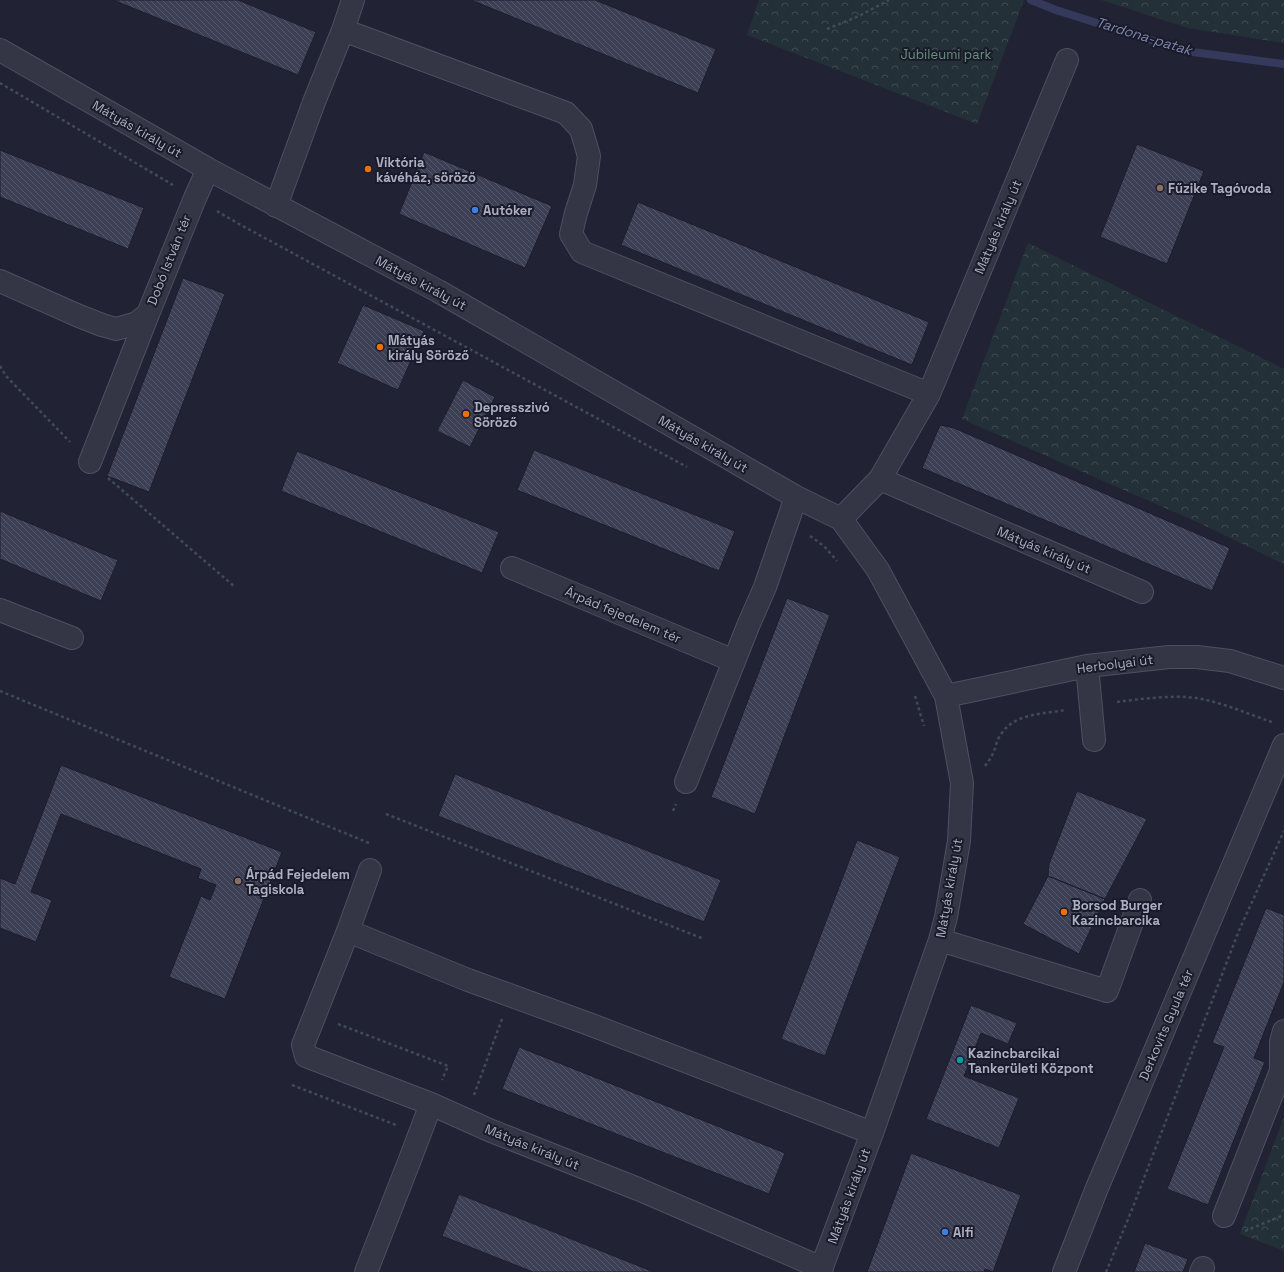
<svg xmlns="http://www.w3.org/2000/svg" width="1284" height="1272" font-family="'Space Grotesk',sans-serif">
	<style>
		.park { fill: url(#park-crowns) }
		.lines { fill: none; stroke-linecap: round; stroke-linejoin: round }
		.stream { stroke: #35395b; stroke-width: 8 }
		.building { fill: url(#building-back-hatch); stroke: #1c1d2c }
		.minor-casing { stroke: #4e5060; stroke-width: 24 }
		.path { stroke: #404b54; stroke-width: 2.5; stroke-dasharray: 3 3; stroke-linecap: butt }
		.minor { stroke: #343646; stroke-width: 22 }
		.food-dot { fill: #e8710a; stroke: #1a1b2a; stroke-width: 1.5 }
		.education-dot { fill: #8d6e63; stroke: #1a1b2a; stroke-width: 1.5 }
		.shop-dot { fill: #3f7fe0; stroke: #1a1b2a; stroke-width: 1.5 }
		.culture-dot { fill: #0f9aa8; stroke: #1a1b2a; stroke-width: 1.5 }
		.labels { text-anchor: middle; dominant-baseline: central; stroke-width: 4; stroke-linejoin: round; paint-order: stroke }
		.park-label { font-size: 13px; fill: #68917e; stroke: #1a1b2a }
		.street-label { font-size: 13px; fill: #aeafc2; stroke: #1a1b2a }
		.poi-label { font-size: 13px; font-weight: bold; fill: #aeafc2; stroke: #1a1b2a; text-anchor: start }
		.water-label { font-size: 14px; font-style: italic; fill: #8085ae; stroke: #1a1b2a }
	</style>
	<defs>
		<pattern id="park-crowns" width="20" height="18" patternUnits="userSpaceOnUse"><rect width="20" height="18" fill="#243037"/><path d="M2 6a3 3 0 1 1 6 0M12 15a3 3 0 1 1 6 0" fill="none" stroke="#414b52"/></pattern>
		<pattern id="building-back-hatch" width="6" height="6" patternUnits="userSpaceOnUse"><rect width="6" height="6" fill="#3d4055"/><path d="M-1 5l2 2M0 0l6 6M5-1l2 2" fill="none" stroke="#56596c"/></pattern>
	</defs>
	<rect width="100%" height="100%" fill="#212335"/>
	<path class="park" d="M 759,0 L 1024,0 L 977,124 L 747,35 Z
		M 1101,0 L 1284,0 L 1284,43 L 1188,28 Z
		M 1028,243 L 1284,369 L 1284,564 L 1197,522 L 962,419 Z
		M 1284,1117 L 1284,1251 L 1240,1234 Z"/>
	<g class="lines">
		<path class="stream" d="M 1031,0 L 1056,10 L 1185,51 L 1284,64"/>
	</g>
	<path class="building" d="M 113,0 L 238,0 L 316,32 L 298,75 Z
		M 471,0 L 595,0 L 716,49 L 698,93 Z
		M 1137,144 L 1204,171 L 1167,264 L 1100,237 Z
		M 0,150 L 144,208 L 128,249 L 0,197 Z
		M 424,152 L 552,206 L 525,268 L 399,214 Z
		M 638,202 L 929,322 L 912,365 L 621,245 Z
		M 183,278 L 225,294 L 149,492 L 107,476 Z
		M 363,305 L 424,331 L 398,390 L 337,363 Z
		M 463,380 L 495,397 L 470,447 L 437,431 Z
		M 940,425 L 954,428 L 1230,548 L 1212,591 L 922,468 Z
		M 534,450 L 735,531 L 719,571 L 517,490 Z
		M 297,451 L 499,532 L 482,573 L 281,491 Z
		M 0,511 L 118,560 L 101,601 L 0,559 Z
		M 787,598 L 830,615 L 755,814 L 711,797 Z
		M 61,765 L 282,852 L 225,999 L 169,977 L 201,896 L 210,900 L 216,885 L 198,878 L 201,869 L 61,814 L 31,892 L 52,900 L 36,942 L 0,928 L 0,878 L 15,884 Z
		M 455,774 L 721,880 L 704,922 L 438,816 Z
		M 1077,791 L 1147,819 L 1105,899 L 1048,876 L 1049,864 Z
		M 857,840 L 900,857 L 825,1056 L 781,1039 Z
		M 1048,876 L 1105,899 L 1079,954 L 1023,924 Z
		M 1266,908 L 1284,915 L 1284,982 L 1254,1058 L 1265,1062 L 1208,1205 L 1167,1189 L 1224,1047 L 1212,1043 Z
		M 971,1005 L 1017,1023 L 1008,1044 L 981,1033 L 964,1076 L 1019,1098 L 999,1148 L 926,1119 Z
		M 519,1047 L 785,1153 L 769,1194 L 502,1089 Z
		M 911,1153 L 1021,1195 L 993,1272 L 985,1269 L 984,1272 L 867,1272 Z
		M 459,1194 L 654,1272 L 533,1272 L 442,1236 Z
		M 1145,1243 L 1188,1259 L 1183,1272 L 1134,1272 Z"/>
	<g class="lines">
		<g class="minor-casing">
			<path id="minor" d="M 343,30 L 566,113 L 581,129 L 589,156 L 585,185 L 576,213 L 571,234 L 582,252 L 929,394
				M 0,50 L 208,169 L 438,291 L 796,497 L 841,519 L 878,570 L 946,696 L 962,783 L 959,841 L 946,917 L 940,940 L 872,1133 L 820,1272
				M 276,206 L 314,102 L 343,30 L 353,0
				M 0,281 L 79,316 L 102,325 L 116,329 L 137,323 L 148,314 L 195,198 L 208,169
				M 90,462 L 148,314
				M 880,479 L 1142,592
				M 841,519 L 880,479 L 929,394 L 1067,60
				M 512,568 L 734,661
				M 0,610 L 72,638
				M 1087,666 L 1094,740
				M 946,696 L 1087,666 L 1169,657 L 1197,657 L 1230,661 L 1284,678
				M 686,782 L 748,626 L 765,587 L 796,497
				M 348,931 L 370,870
				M 940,940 L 1107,991 L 1140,900
				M 431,1104 L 306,1056 L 303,1045 L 348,931 L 468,980 L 589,1024 L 872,1133
				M 1224,1216 L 1281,1071 L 1281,1042 L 1284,1031
				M 366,1272 L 409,1162 L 431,1104 L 489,1130 L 638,1189 L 822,1268
				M 1064,1272 L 1097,1188 L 1284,745
				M 1201,1272 L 1203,1268"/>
		</g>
		<path class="path" d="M 827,29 L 859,16 L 889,0
			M 0,83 L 173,185
			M 217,211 L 239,224 L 687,467
			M 0,366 L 6,376 L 70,442
			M 108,478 L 235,587
			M 810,536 L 824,546 L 837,561
			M 0,691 L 369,843
			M 915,696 L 924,726
			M 1117,702 C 1139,699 1164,696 1187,697 C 1215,699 1245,713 1272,722
			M 985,766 C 988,762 991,758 993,753 C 996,748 996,741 1000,736 C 1013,713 1043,714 1066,710
			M 673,811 L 676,804
			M 386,814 L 704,939
			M 338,1024 L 448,1066 L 442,1080
			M 292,1085 L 396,1125
			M 474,1095 L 502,1019
			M 1245,1231 L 1284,1215
			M 1106,1272 L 1131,1212 L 1238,933 L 1284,831"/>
		<use href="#minor" class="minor"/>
	</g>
	<g class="food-dot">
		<circle cx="368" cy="169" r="4"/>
		<circle cx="380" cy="347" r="4"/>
		<circle cx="466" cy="414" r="4"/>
		<circle cx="1064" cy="912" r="4"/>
	</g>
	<g class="education-dot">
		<circle cx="1160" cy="188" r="4"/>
		<circle cx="238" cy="881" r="4"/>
	</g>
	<g class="shop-dot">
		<circle cx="475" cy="210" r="4"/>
		<circle cx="945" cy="1232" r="4"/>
	</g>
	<circle class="culture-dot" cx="960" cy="1060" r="4"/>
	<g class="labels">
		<g class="park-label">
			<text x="946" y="54">Jubileumi park</text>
		</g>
		<g class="street-label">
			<text transform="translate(137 129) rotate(30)">Mátyás király út</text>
			<text transform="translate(998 227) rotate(-67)">Mátyás király út</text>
			<text transform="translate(169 260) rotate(-68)">Dobó István tér</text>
			<text transform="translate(421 283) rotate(28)">Mátyás király út</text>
			<text transform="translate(703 444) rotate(30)">Mátyás király út</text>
			<text transform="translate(1044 550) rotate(23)">Mátyás király út</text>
			<text transform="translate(623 615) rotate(23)">Árpád fejedelem tér</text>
			<text transform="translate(1115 664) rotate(-7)">Herbolyai út</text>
			<text transform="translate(949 888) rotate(-80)">Mátyás király út</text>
			<text transform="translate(1166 1025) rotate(-67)">Derkovits Gyula tér</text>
			<text transform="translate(532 1147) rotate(22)">Mátyás király út</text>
			<text transform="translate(849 1196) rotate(-70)">Mátyás király út</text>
		</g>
		<g class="poi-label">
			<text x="376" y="162">Viktória<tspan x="376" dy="15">kávéház, söröző</tspan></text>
			<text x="1168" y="188">Fűzike Tagóvoda</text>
			<text x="483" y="210">Autóker</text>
			<text x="388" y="340">Mátyás<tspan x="388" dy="15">király Söröző</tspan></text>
			<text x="474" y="407">Depresszivó<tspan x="474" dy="15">Söröző</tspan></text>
			<text x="246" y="874">Árpád Fejedelem<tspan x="246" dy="15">Tagiskola</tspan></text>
			<text x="1072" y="905">Borsod Burger<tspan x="1072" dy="15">Kazincbarcika</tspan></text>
			<text x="968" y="1053">Kazincbarcikai<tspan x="968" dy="15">Tankerületi Központ</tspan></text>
			<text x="953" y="1232">Alfi</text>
		</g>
		<g class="water-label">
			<text transform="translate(1144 36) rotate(17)">Tardona-patak</text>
		</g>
	</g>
</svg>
